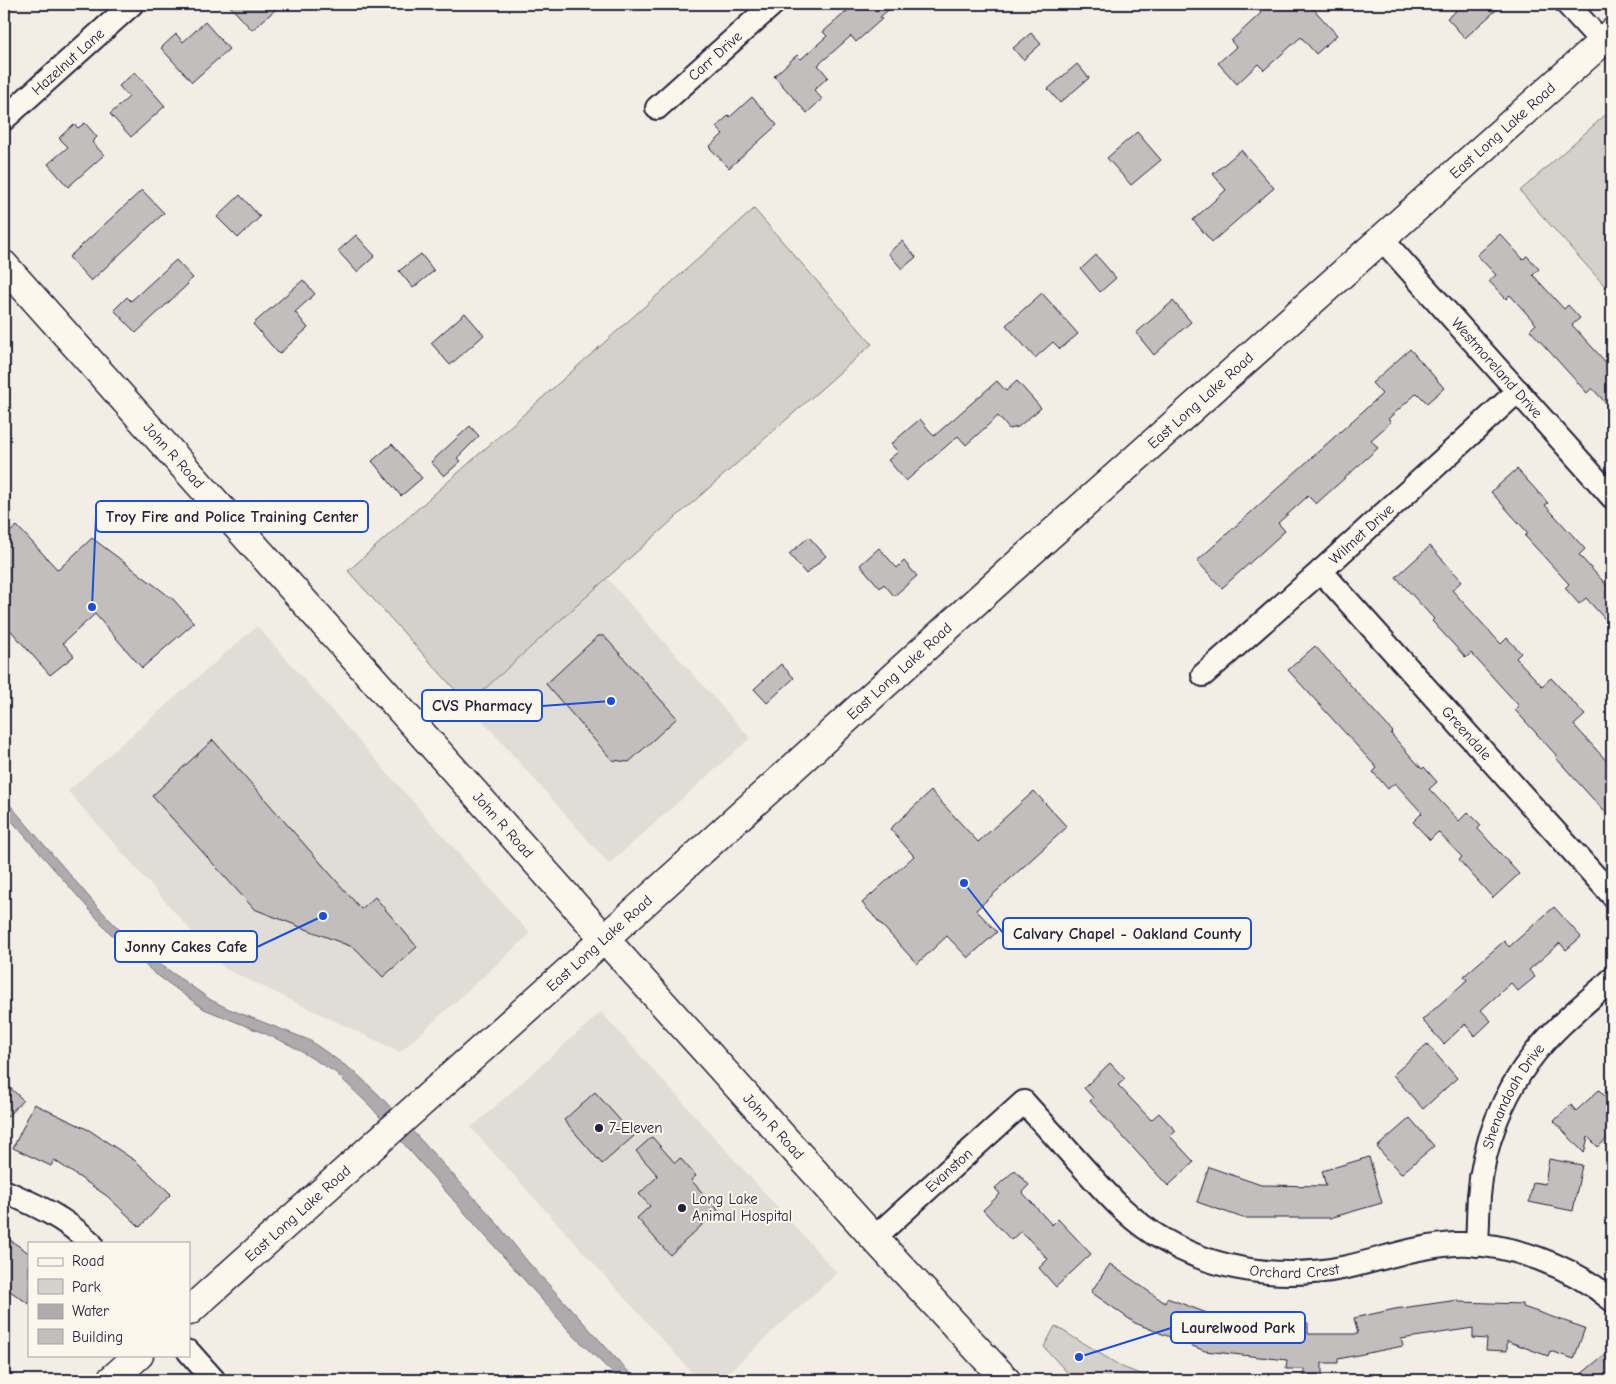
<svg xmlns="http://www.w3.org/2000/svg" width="1616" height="1384" font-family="'Comic Neue',sans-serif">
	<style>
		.built { fill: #e0dcd6 }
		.green { fill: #d4d1cc; stroke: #7b7a84 }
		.water { fill: #aeabad; stroke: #76747f }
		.building { fill: #c2bebe; stroke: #22223b }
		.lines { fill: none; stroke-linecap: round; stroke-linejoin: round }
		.minor-casing { stroke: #22223b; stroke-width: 26 }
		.major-casing { stroke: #22223b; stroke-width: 31 }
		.minor { stroke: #fbf7ec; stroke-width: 22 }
		.major { stroke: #fbf7ec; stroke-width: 28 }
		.poi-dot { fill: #22223b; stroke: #fbf7ec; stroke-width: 2 }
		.labels { text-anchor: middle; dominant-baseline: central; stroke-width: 4; stroke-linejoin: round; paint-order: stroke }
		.street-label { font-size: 15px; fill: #22223b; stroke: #fbf7ec }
		.poi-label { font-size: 15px; fill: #22223b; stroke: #fbf7ec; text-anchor: start }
		.leader { fill: none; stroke: #1d4ed8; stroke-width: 2 }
		.callout-dot { fill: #1d4ed8; stroke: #fbf7ec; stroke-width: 2 }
		.callout { fill: #fbf7ec; stroke: #1d4ed8; stroke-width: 2 }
		.callout-label { font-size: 16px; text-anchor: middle; font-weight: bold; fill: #22223b }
	</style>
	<rect width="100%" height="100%" fill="#f2eee5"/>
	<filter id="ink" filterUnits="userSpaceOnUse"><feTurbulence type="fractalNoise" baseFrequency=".02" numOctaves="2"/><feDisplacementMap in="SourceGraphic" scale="10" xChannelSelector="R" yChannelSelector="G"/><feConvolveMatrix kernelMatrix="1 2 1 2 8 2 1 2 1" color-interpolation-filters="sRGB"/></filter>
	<g filter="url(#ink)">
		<path class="built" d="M 607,578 L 750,738 L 609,864 L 468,704 Z
			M 257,626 L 530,934 L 400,1052 L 224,968 L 68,791 Z
			M 601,1012 L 837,1273 L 720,1380 L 699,1380 L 471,1128 Z"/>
		<path class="green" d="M 1612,109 L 1612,294 L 1520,191 Z
			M 754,209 L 872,344 L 607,578 L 468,704 L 348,571 Z
			M 1055,1326 L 1122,1367 L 1156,1380 L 1074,1380 L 1044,1347 Z"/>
		<path class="water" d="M 4,798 L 95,904 L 131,942 L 164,967 L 211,1000 L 229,1009 L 309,1040 L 356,1073 L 381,1097 L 491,1216 L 528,1262 L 636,1380 L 620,1380 L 573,1335 L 371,1107 L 335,1072 L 290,1045 L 266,1034 L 204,1009 L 153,972 L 109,932 L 4,812 Z"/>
		<path class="building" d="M 228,4 L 282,4 L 252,30 Z
			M 855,4 L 895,4 L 880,17 L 882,19 L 856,42 L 851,36 L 818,65 L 828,77 L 814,90 L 822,99 L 807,113 L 774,76 L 797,55 L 801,59 L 827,36 L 823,32 Z
			M 1253,4 L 1309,4 L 1337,35 L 1316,54 L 1301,37 L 1264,70 L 1258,64 L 1237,84 L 1218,63 L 1236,47 L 1231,41 L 1261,13 Z
			M 1449,4 L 1503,4 L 1465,38 L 1447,18 L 1456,11 Z
			M 205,22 L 229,49 L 192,82 L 161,48 L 176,34 L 183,42 Z
			M 1031,33 L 1041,44 L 1023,60 L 1013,48 Z
			M 1077,64 L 1089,78 L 1060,103 L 1048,89 Z
			M 135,72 L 165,106 L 131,137 L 110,114 L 129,97 L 119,86 Z
			M 752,97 L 777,125 L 729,168 L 709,147 L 723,134 L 716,127 L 729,115 L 730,117 Z
			M 85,123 L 97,137 L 92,142 L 104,155 L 68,187 L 48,164 L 68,147 L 59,138 L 74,124 L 78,128 Z
			M 1137,132 L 1161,160 L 1131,185 L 1107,158 Z
			M 1241,150 L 1274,188 L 1212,242 L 1193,220 L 1226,190 L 1213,174 Z
			M 142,190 L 164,213 L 91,281 L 69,257 Z
			M 240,195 L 260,217 L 238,238 L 217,217 Z
			M 1500,234 L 1523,259 L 1527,256 L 1539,269 L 1533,275 L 1564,309 L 1568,305 L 1580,318 L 1572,325 L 1612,369 L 1612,410 L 1592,388 L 1587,393 L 1530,330 L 1536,324 L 1510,295 L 1506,299 L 1489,281 L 1496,275 L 1477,255 Z
			M 356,235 L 375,256 L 357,272 L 338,251 Z
			M 902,241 L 916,257 L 902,269 L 888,253 Z
			M 421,254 L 434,271 L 413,288 L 399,271 Z
			M 1096,255 L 1116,278 L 1100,292 L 1081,269 Z
			M 176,260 L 193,278 L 187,283 L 188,284 L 136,333 L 114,310 L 127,297 L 131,301 Z
			M 303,280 L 315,294 L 295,312 L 308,328 L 279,354 L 253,324 Z
			M 1042,293 L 1078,334 L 1060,349 L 1053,342 L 1035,358 L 1006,325 Z
			M 1173,301 L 1191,322 L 1154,355 L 1136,333 Z
			M 465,313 L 484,335 L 450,365 L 431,343 Z
			M 1410,349 L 1444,388 L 1427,403 L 1417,393 L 1388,419 L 1391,422 L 1371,440 L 1378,448 L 1316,504 L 1308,496 L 1278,523 L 1285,531 L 1222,588 L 1197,561 L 1382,394 L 1372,383 Z
			M 997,381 L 1006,391 L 1017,381 L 1041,408 L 1018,427 L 1009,429 L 998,416 L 966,445 L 958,436 L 906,481 L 888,460 L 898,452 L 891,444 L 920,419 L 934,436 Z
			M 470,426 L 479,436 L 457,458 L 461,461 L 444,476 L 431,462 Z
			M 392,444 L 422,478 L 401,496 L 372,461 Z
			M 1517,469 L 1548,503 L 1545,505 L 1585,549 L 1579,555 L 1612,591 L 1612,627 L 1586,598 L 1579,604 L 1565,588 L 1569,584 L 1525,536 L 1528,533 L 1491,492 Z
			M 17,526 L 58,570 L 92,538 L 174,600 L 194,623 L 142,668 L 95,614 L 63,643 L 74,656 L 50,675 L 4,623 L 4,537 Z
			M 809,537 L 826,556 L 806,574 L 789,554 Z
			M 1430,546 L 1462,581 L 1452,590 L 1501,644 L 1507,638 L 1521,653 L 1516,658 L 1542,686 L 1551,678 L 1585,715 L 1574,725 L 1612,767 L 1612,820 L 1556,758 L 1557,756 L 1515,710 L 1519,706 L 1471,653 L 1466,658 L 1432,621 L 1434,619 L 1396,577 Z
			M 879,548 L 897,568 L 904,561 L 917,576 L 894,596 L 884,584 L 880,588 L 860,565 Z
			M 598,636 L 604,636 L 677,718 L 629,762 L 612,760 L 546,684 Z
			M 1315,646 L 1393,732 L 1391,734 L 1422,769 L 1424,767 L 1437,782 L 1429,789 L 1459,821 L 1468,812 L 1481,825 L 1478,829 L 1519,874 L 1493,898 L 1459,860 L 1462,857 L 1438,832 L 1430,840 L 1413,822 L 1422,813 L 1395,783 L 1388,789 L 1373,772 L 1377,768 L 1288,670 Z
			M 781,664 L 794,678 L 767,703 L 754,689 Z
			M 213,740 L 361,909 L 375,897 L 417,947 L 383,977 L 355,948 L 254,909 L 152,796 Z
			M 931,791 L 978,842 L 1034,791 L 1067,827 L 976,910 L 997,932 L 968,958 L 947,936 L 917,964 L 862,903 L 914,856 L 890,829 Z
			M 1554,907 L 1581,937 L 1566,950 L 1560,943 L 1529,970 L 1535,977 L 1518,991 L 1511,983 L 1481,1010 L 1491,1021 L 1475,1036 L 1465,1024 L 1444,1044 L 1422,1020 L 1467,980 L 1464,976 L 1504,941 L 1509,947 Z
			M 1427,1044 L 1457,1078 L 1423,1109 L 1393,1075 Z
			M 1110,1063 L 1125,1079 L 1118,1085 L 1151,1120 L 1159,1113 L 1176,1131 L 1170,1136 L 1194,1162 L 1168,1186 L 1090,1101 L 1093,1098 L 1084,1088 Z
			M 4,1082 L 23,1100 L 4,1120 Z
			M 1599,1090 L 1612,1104 L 1612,1134 L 1598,1147 L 1588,1137 L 1584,1153 L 1554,1121 L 1571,1105 L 1576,1111 Z
			M 595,1092 L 634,1136 L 602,1164 L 564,1120 Z
			M 34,1104 L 89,1130 L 137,1162 L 171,1194 L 140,1227 L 107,1196 L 54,1160 L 51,1166 L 13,1148 Z
			M 1410,1118 L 1434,1146 L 1401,1174 L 1377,1147 Z
			M 652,1137 L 675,1163 L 680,1158 L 696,1176 L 691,1180 L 718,1210 L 670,1255 L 637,1218 L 650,1206 L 639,1194 L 658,1176 L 636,1151 Z
			M 1369,1157 L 1382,1203 L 1330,1218 L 1243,1218 L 1197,1202 L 1209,1167 L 1261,1185 L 1326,1186 L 1322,1171 Z
			M 1549,1159 L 1582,1165 L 1573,1211 L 1529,1202 L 1533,1182 L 1545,1184 Z
			M 1015,1170 L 1029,1185 L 1022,1192 L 1052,1225 L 1058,1219 L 1091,1254 L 1056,1287 L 1039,1268 L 1048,1259 L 1021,1231 L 1011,1240 L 983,1210 L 1000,1194 L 995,1188 Z
			M 4,1236 L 29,1253 L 29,1304 L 4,1287 Z
			M 1110,1264 L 1165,1303 L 1167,1298 L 1215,1316 L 1273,1323 L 1308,1323 L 1308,1334 L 1358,1334 L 1354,1318 L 1395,1309 L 1458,1300 L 1459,1302 L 1523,1304 L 1523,1307 L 1585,1328 L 1574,1359 L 1550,1351 L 1548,1356 L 1507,1341 L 1507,1351 L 1486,1350 L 1487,1339 L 1473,1338 L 1473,1328 L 1401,1339 L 1403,1346 L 1338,1359 L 1338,1363 L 1322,1363 L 1322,1376 L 1304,1376 L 1304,1369 L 1286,1369 L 1287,1360 L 1205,1351 L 1135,1323 L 1091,1292 Z
			M 1604,1355 L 1612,1365 L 1612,1380 L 1574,1380 Z"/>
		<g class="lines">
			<g class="minor-casing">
				<g id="minor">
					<path d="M 1567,4 L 1602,42"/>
					<path id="s1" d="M 657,108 L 773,4"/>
					<path id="s2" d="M 4,119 L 132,4"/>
					<path id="s3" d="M 1381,238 L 1612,497"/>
					<path id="s4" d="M 1321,571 L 1612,895"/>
					<path id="s5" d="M 1203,675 L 1321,571 L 1518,391"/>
					<path d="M 4,1191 C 38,1206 63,1217 91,1243"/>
					<path id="s6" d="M 874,1238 L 1024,1102 C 1043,1123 1062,1144 1080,1164 C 1106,1193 1130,1221 1164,1240 C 1218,1272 1286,1280 1347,1267 C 1383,1259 1418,1246 1455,1244 C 1509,1242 1571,1266 1612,1300"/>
					<path id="s7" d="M 1477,1245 C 1478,1229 1478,1212 1479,1196 C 1483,1144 1503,1093 1535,1053 C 1557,1025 1586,1003 1612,979"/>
					<path d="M 189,1352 L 214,1380"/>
				</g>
			</g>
			<g class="major-casing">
				<g id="major">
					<path id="s8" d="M 4,265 L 604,938 L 874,1238 L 1006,1380"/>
					<path id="s9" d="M 189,1311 L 642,905 L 1003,577 L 1612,33"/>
					<path d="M 111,1380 L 139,1355"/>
				</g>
			</g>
			<use href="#minor" class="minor"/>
			<use href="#major" class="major"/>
		</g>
	</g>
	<g class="poi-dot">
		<circle cx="599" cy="1128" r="5"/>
		<circle cx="682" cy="1208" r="5"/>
	</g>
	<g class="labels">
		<g class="street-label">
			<text stroke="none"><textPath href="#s1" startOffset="78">Carr Drive</textPath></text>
			<text stroke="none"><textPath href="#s2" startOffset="86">Hazelnut Lane</textPath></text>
			<text stroke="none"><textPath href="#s9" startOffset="1766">East Long Lake Road</textPath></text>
			<text stroke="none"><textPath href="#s3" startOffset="174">Westmoreland Drive</textPath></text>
			<text stroke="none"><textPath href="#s9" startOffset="1361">East Long Lake Road</textPath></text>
			<text stroke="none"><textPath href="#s8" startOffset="255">John R Road</textPath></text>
			<text stroke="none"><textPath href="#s5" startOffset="212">Wilmet Drive</textPath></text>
			<text stroke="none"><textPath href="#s9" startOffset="956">East Long Lake Road</textPath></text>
			<text stroke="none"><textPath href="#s4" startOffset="218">Greendale</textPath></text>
			<text stroke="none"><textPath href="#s8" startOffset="750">John R Road</textPath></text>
			<text stroke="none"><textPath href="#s9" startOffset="551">East Long Lake Road</textPath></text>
			<text stroke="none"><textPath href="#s7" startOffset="156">Shenandoah Drive</textPath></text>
			<text stroke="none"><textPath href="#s8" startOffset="1155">John R Road</textPath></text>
			<text stroke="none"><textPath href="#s6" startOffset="101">Evanston</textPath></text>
			<text stroke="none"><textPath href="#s9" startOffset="146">East Long Lake Road</textPath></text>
			<text stroke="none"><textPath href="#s6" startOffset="536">Orchard Crest</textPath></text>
		</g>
		<g class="poi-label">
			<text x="609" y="1128">7-Eleven</text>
			<text x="692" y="1199">Long Lake<tspan x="692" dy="17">Animal Hospital</tspan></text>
		</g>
	</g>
	<path class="leader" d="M92 607L96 517M611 701L542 706M964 883L1003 933M323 916L257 947M1079 1357L1171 1328"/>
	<g class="callout-dot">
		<circle cx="92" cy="607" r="5"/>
		<circle cx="611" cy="701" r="5"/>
		<circle cx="964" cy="883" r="5"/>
		<circle cx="323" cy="916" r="5"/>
		<circle cx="1079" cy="1357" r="5"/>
	</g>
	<g class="callout">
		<rect x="96" y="501" width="272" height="31" rx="5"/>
		<rect x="422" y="690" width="120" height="31" rx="5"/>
		<rect x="1003" y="918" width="248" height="31" rx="5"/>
		<rect x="115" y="931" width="142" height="31" rx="5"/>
		<rect x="1171" y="1312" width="134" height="31" rx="5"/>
	</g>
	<g class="callout-label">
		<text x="232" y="522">Troy Fire and Police Training Center</text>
		<text x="482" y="711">CVS Pharmacy</text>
		<text x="1127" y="939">Calvary Chapel - Oakland County</text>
		<text x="186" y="952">Jonny Cakes Cafe</text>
		<text x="1238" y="1333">Laurelwood Park</text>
	</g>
	<rect width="1616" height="1384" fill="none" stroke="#fbf7ec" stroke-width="20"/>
	<rect x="10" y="10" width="1596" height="1364" fill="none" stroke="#22223b" stroke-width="2" filter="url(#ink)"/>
	<rect x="28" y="1242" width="162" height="115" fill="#fbf7ec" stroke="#a4a2a5"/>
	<rect x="38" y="1258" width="25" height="8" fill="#fbf7ec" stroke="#a4a2a5"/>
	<text x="72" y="1266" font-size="15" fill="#22223b">Road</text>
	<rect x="38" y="1279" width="25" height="15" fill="#d4d1cc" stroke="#a4a2a5"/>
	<text x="72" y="1292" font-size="15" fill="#22223b">Park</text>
	<rect x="38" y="1304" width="25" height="15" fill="#aeabad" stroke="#a4a2a5"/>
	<text x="72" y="1316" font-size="15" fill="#22223b">Water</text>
	<rect x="38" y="1329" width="25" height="15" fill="#c2bebe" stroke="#a4a2a5"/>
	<text x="72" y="1342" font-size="15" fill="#22223b">Building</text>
</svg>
